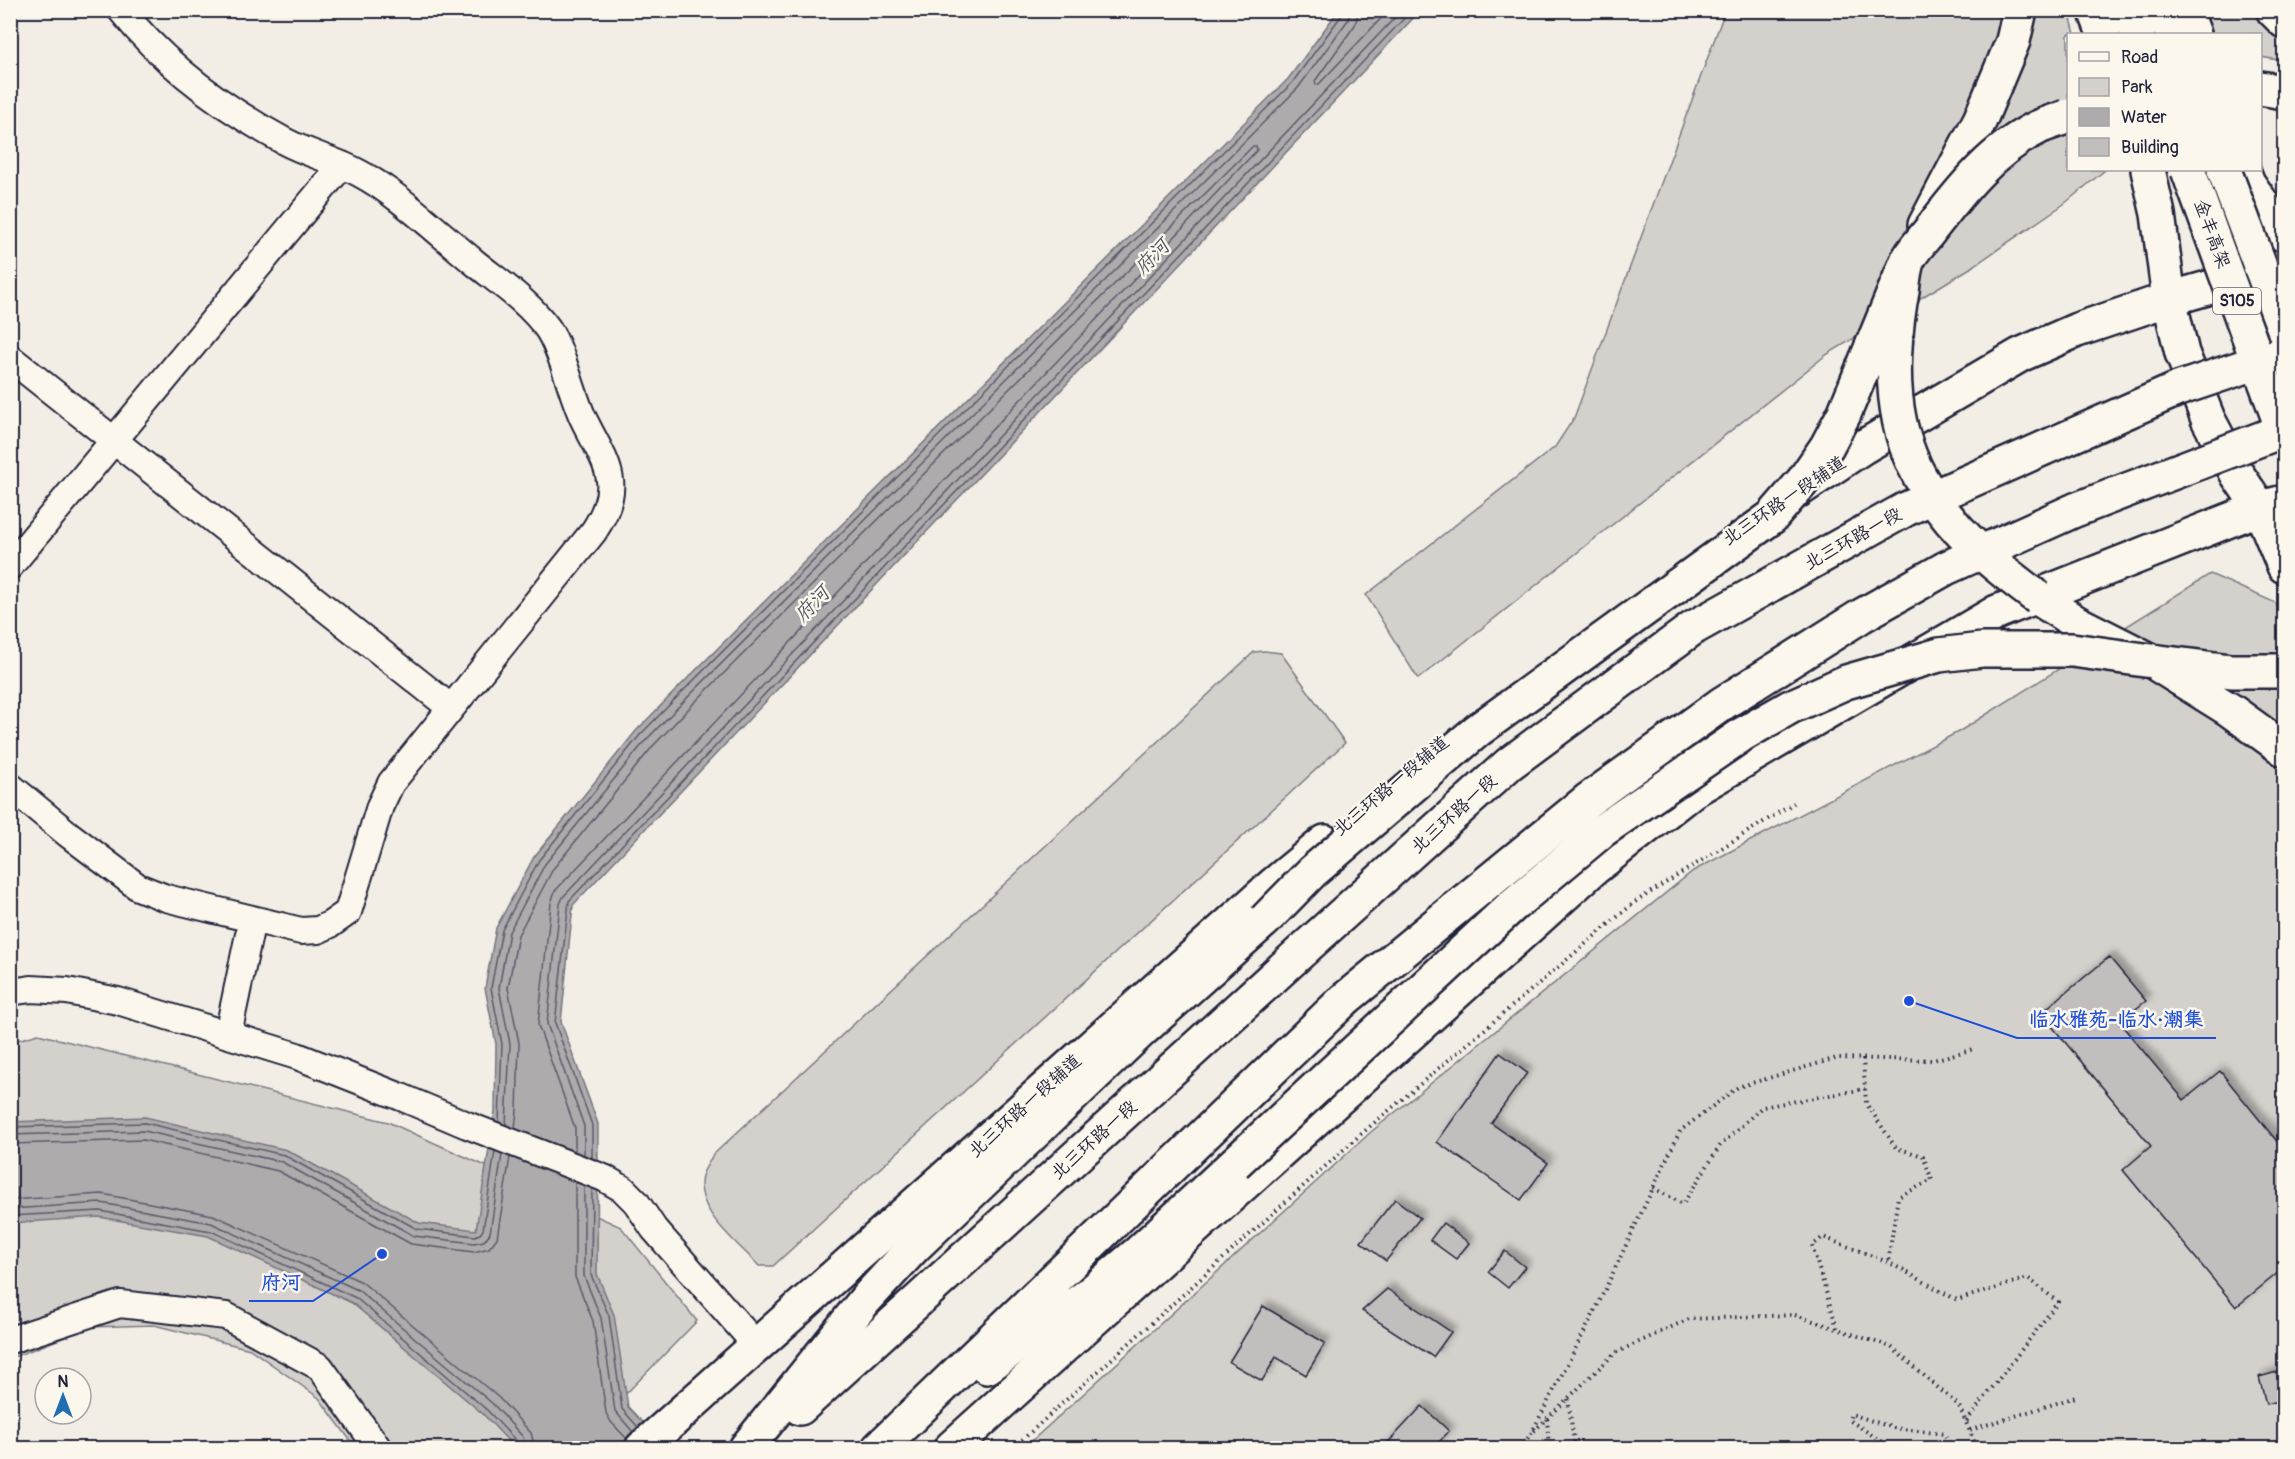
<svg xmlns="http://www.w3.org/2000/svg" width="2295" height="1459" font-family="Pangolin,'LXGW WenKai TC',sans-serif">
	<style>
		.green { fill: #d4d1cc; stroke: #7b7a84; stroke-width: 1.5 }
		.water { fill: #aeabad; stroke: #76747f; stroke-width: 1.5 }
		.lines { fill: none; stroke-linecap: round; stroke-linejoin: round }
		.shore { stroke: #5a5969; stroke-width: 1.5 }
		.building { fill: #c2bebe; stroke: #22223b; stroke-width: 1.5; filter: url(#shadow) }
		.minor-casing { stroke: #22223b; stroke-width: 30 }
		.major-casing { stroke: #22223b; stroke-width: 38 }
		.highway-casing { stroke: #22223b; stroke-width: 38 }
		.path { stroke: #22223b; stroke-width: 4; stroke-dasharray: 1.5 4.5; stroke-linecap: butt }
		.minor { stroke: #fbf7ec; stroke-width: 26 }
		.major { stroke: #fbf7ec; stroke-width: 33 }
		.highway { stroke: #fbf7ec; stroke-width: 33 }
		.highway-bridge-casing { stroke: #22223b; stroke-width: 38; stroke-linecap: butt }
		.highway-bridge { stroke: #fbf7ec; stroke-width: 33 }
		.labels { text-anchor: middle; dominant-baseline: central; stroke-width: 5; stroke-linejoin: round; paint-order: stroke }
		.shield { fill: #fbf7ec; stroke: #636270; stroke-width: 1.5 }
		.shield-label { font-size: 16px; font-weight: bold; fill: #22223b }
		.street-label { font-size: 18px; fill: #22223b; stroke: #fbf7ec }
		.water-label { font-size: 20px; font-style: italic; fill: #535263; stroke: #fbf7ec }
		.leader { fill: none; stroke: #1d4ed8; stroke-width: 2 }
		.callout-dot { fill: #1d4ed8; stroke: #fbf7ec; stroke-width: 2 }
		.callout-label { font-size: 20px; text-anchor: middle; font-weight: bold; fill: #1d4ed8; stroke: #fbf7ec; stroke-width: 5; stroke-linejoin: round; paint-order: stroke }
	</style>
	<defs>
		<filter id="shadow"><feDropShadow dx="5.5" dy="-5.5" stdDeviation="3" flood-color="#0004"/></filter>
	</defs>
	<rect width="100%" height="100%" fill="#f2eee5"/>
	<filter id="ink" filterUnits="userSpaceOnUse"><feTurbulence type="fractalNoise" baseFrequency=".0167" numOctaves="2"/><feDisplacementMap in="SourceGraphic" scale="12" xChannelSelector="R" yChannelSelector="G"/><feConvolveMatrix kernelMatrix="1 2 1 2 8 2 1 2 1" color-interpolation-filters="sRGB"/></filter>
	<g filter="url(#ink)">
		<path class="green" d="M 1725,11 L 2069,11 L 2075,34 L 2068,34 L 2068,170 L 2105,170 L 2064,204 L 1972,267 L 1826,355 L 1418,679 L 1366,595 L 1555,447 L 1574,418 Z
			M 2201,11 L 2284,11 L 2284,61 L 2261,57 L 2260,34 L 2210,34 Z
			M 2210,574 L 2276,603 L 2284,625 L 2284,1448 L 1024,1448 L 1372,1131 L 1693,871 L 1960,731 Z
			M 1264,651 L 1281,653 L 1345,743 L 773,1266 L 759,1266 C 737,1242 694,1211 702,1176 C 704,1169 710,1161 713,1155 L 1254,652 Z
			M 38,1034 L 388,1122 L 621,1227 L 697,1321 L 573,1448 L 356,1448 L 319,1398 L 250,1349 L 154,1325 L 91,1327 L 11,1358 L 11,1042 Z"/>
		<path class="water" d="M 1338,11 L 1420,11 L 573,905 L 561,1022 L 598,1124 L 597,1274 L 614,1315 L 628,1407 L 667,1448 L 515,1448 L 483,1414 L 352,1303 L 208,1236 L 99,1217 L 11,1223 L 10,1122 L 145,1117 L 287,1150 L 419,1223 L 476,1230 L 495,1111 L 496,1044 L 485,988 L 496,928 L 534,857 L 636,731 L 677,689 L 1288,79 Z"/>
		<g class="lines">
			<path class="shore" d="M 1359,10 L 1355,25 L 1315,81 L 1316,85 L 1319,84 L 1389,10
				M 499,1122 L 502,1044 L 491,988 L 502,930 L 539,860 L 640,735 L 681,693 L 1292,83 L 1341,16 L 1343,10
				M 506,1125 L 510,1044 L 499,988 L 509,932 L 545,864 L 646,740 L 687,698 L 1298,88 L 1348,20 L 1350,10
				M 10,1127 L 145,1123 L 284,1155 L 417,1229 L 475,1236 L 480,1234 L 483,1230 L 495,1151
				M 515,1128 L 517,1111 L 519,1043 L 508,988 L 518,935 L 553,869 L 653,746 L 693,704 L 1253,146 L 1256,146 L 1257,150 L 555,891 L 551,903 L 538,1025 L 575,1128 L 575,1152
				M 10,1135 L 144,1131 L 282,1162 L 414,1236 L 474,1243 L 484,1241 L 490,1233 L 502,1154
				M 10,1144 L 143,1140 L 278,1171 L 411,1244 L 474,1252 L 489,1248 L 497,1238 L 510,1157
				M 584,1155 L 584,1126 L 547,1024 L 560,904 L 563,897 L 1402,10
				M 592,1158 L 592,1125 L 555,1023 L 569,901 L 1412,10
				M 575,1182 L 575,1277 L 593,1321 L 606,1413 L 611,1422 L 627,1439
				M 584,1186 L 584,1276 L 601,1318 L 615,1411 L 633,1432
				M 592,1188 L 591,1275 L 609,1316 L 622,1409 L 638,1427
				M 10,1200 L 102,1194 L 213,1215 L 362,1282 L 499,1398 L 531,1433 L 535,1448
				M 10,1209 L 101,1203 L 211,1223 L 358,1290 L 493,1404 L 523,1437 L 526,1448
				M 10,1216 L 100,1211 L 211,1231 L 356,1298 L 487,1410 L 517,1442 L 519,1448"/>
		</g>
		<path class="building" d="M 2109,957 L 2146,1001 L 2119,1022 L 2184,1100 L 2220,1071 L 2284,1150 L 2284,1268 L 2236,1307 L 2123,1170 L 2151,1146 L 2041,1013 Z
			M 1500,1053 L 1527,1073 L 1491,1123 L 1548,1163 L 1521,1200 L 1437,1142 Z
			M 1395,1199 L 1420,1218 L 1386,1261 L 1361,1242 Z
			M 1443,1223 L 1469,1243 L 1456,1259 L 1430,1240 Z
			M 1505,1251 L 1525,1267 L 1508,1288 L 1488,1272 Z
			M 1387,1289 L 1451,1332 L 1433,1357 L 1362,1311 Z
			M 1263,1306 L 1325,1343 L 1306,1375 L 1276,1357 L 1262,1381 L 1229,1362 Z
			M 2284,1370 L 2284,1400 L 2266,1404 L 2259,1377 Z
			M 1422,1406 L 1449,1431 L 1433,1449 L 1382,1449 Z"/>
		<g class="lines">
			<g class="minor-casing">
				<path id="minor" d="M 10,358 L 451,708
					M 10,566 L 342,165
					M 10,786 L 68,834 L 138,887 L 166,898 L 301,931 L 318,930 L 331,924 L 348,912 L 380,806 L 391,783 L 594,531 C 626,482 605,464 583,418 C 571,392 563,352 548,329 C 529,302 500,283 474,262 C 438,233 399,194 359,173 C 335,160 308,154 284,141 C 223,108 164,64 121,10
					M 10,992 L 31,989 L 67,991 L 118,1001 L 297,1056 L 401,1097 L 467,1125 L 604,1178 L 623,1189 L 636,1202 L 654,1229 L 757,1346
					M 228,1034 L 252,920
					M 10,1340 L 120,1304 L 226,1316 L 320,1367 L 378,1448"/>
			</g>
			<g class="major-casing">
				<path id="major" d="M 2095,10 L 2104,34
					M 2185,10 L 2194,34
					M 2148,170 L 2158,214 L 2169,299 L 2182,353 L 2208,419 L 2237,474 L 2260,508 L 2284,566
					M 2243,170 L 2248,183 L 2284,235
					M 1794,493 L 1863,447 L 2020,355 L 2077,330 L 2169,299 L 2284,266
					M 642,1448 L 1273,885 L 1325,842
					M 951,1448 L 1593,869 L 1692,791 L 1997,612 L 2260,508 L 2284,502"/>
			</g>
			<g class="highway-casing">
				<path id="highway" d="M 2129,10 L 2138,34
					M 2163,10 L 2172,34
					M 2273,10 L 2284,21
					M 2260,88 L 2284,92
					M 1925,225 L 1980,120 L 2013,41 L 2020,10
					M 2038,598 L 2077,623 L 2152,661 L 2231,671 L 2284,671
					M 2158,665 L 2230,710 L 2284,749
					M 987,1367 L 1087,1296 L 1139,1252 L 1235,1163
					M 800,1408 L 1304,949
					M 746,1448 L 866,1299 L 914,1247 L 1141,1031 L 1265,920
					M 879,1448 L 1345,999"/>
			</g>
			<path class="path" d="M 1863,1059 L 1866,1103 L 1896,1148 L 1923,1156 L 1932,1180 L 1898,1197 L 1888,1262
				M 1653,1188 L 1683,1204 L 1720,1146 L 1762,1107 L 1865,1089
				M 1837,1328 L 1812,1246 L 1823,1237 L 1888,1262 L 1957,1300 L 2028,1278 L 2058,1302 L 1966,1422
				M 1568,1399 L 1575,1448
				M 1547,1419 L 1549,1448
				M 1970,1430 L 2076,1397
				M 1534,1431 L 1615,1353 L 1689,1319 L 1795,1315 L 1891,1347 L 1959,1406 L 1977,1448
				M 1013,1448 L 1360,1135 L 1635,902 L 1794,803
				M 1520,1448 L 1531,1434 L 1594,1313 L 1680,1131 L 1738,1087 L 1837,1058 L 1933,1060 L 1974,1049
				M 1739,1448 L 1750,1446
				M 1892,1448 L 1849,1420 L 1851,1414 L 1894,1428 L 1944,1434 L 1952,1448"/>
			<use href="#minor" class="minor"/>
			<use href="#major" class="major"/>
			<use href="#highway" class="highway"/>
			<g class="highway-bridge-casing">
				<path id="highway-bridge" d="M 2188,170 L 2284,433
					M 2224,170 L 2284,329
					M 2038,598 C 1995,566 1954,533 1926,487 C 1890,430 1890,366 1900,302 C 1903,290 1903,274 1907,262 C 1911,251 1924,239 1931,229 C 1961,190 1993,149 2039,127 C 2048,123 2059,120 2068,116
					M 1265,920 L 1312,872 L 1478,730 L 1772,517 L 1803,481 L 1827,446 L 1844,414 L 1907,261
					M 1304,949 L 1509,764 L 1693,628 L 1906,509 L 2178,389 L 2273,357
					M 1345,999 L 1588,800 L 1723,703 L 1861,616 L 1946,568 L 2075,510 L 2284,430
					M 1235,1163 L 1513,905 L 1603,830 L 1743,734 L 1790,707 L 1846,682 L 1939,655 L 1982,650 L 2072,650 L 2152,661"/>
			</g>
			<use href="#highway-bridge" class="highway-bridge"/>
		</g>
	</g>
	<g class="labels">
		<rect class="shield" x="2213" y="288" width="48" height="26" rx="4.5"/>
		<g class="shield-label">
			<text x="2237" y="301">S105</text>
		</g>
		<g class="street-label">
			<text transform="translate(2212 234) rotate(70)">金丰高架</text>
			<text transform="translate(1784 501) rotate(-34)">北三环路一段辅道</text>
			<text transform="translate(1853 539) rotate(-29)">北三环路一段</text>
			<text transform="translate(1391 786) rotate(-40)">北三环路一段辅道</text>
			<text transform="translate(1454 814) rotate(-42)">北三环路一段</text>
			<text transform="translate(1025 1106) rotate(-42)">北三环路一段辅道</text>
			<text transform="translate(1094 1140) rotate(-42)">北三环路一段</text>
		</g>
		<g class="water-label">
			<text transform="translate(1152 257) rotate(-46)">府河</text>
			<text transform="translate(812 604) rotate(-46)">府河</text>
		</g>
	</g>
	<path class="leader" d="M1909 1001L2017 1038H2216M382 1254L313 1301H249"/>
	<g class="callout-dot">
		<circle cx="1909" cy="1001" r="6"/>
		<circle cx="382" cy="1254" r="6"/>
	</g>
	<g class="callout-label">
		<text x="2116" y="1026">临水雅苑-临水·潮集</text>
		<text x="281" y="1289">府河</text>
	</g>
	<rect width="2295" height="1459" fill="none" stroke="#fbf7ec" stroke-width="36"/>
	<rect x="18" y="18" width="2259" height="1423" fill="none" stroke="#22223b" stroke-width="2" filter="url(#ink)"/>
	<rect x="2067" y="33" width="195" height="138" fill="#fbf7ec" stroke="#a4a2a5" stroke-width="1.5"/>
	<rect x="2079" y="52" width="30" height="9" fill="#fbf7ec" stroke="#a4a2a5" stroke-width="1.5"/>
	<text x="2121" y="63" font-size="18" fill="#22223b">Road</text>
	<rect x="2079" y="78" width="30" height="18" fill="#d4d1cc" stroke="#a4a2a5" stroke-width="1.5"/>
	<text x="2121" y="93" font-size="18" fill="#22223b">Park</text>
	<rect x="2079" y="108" width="30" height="18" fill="#aeabad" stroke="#a4a2a5" stroke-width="1.5"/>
	<text x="2121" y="123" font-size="18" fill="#22223b">Water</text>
	<rect x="2079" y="138" width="30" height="18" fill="#c2bebe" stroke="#a4a2a5" stroke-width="1.5"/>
	<text x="2121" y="153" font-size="18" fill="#22223b">Building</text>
	<g transform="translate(63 1396)"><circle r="28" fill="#fbf7ec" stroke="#a4a2a5" stroke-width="1.5"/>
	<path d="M0-4.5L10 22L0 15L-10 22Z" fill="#1f6fb2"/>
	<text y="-9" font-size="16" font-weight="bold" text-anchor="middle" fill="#22223b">N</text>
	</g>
</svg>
